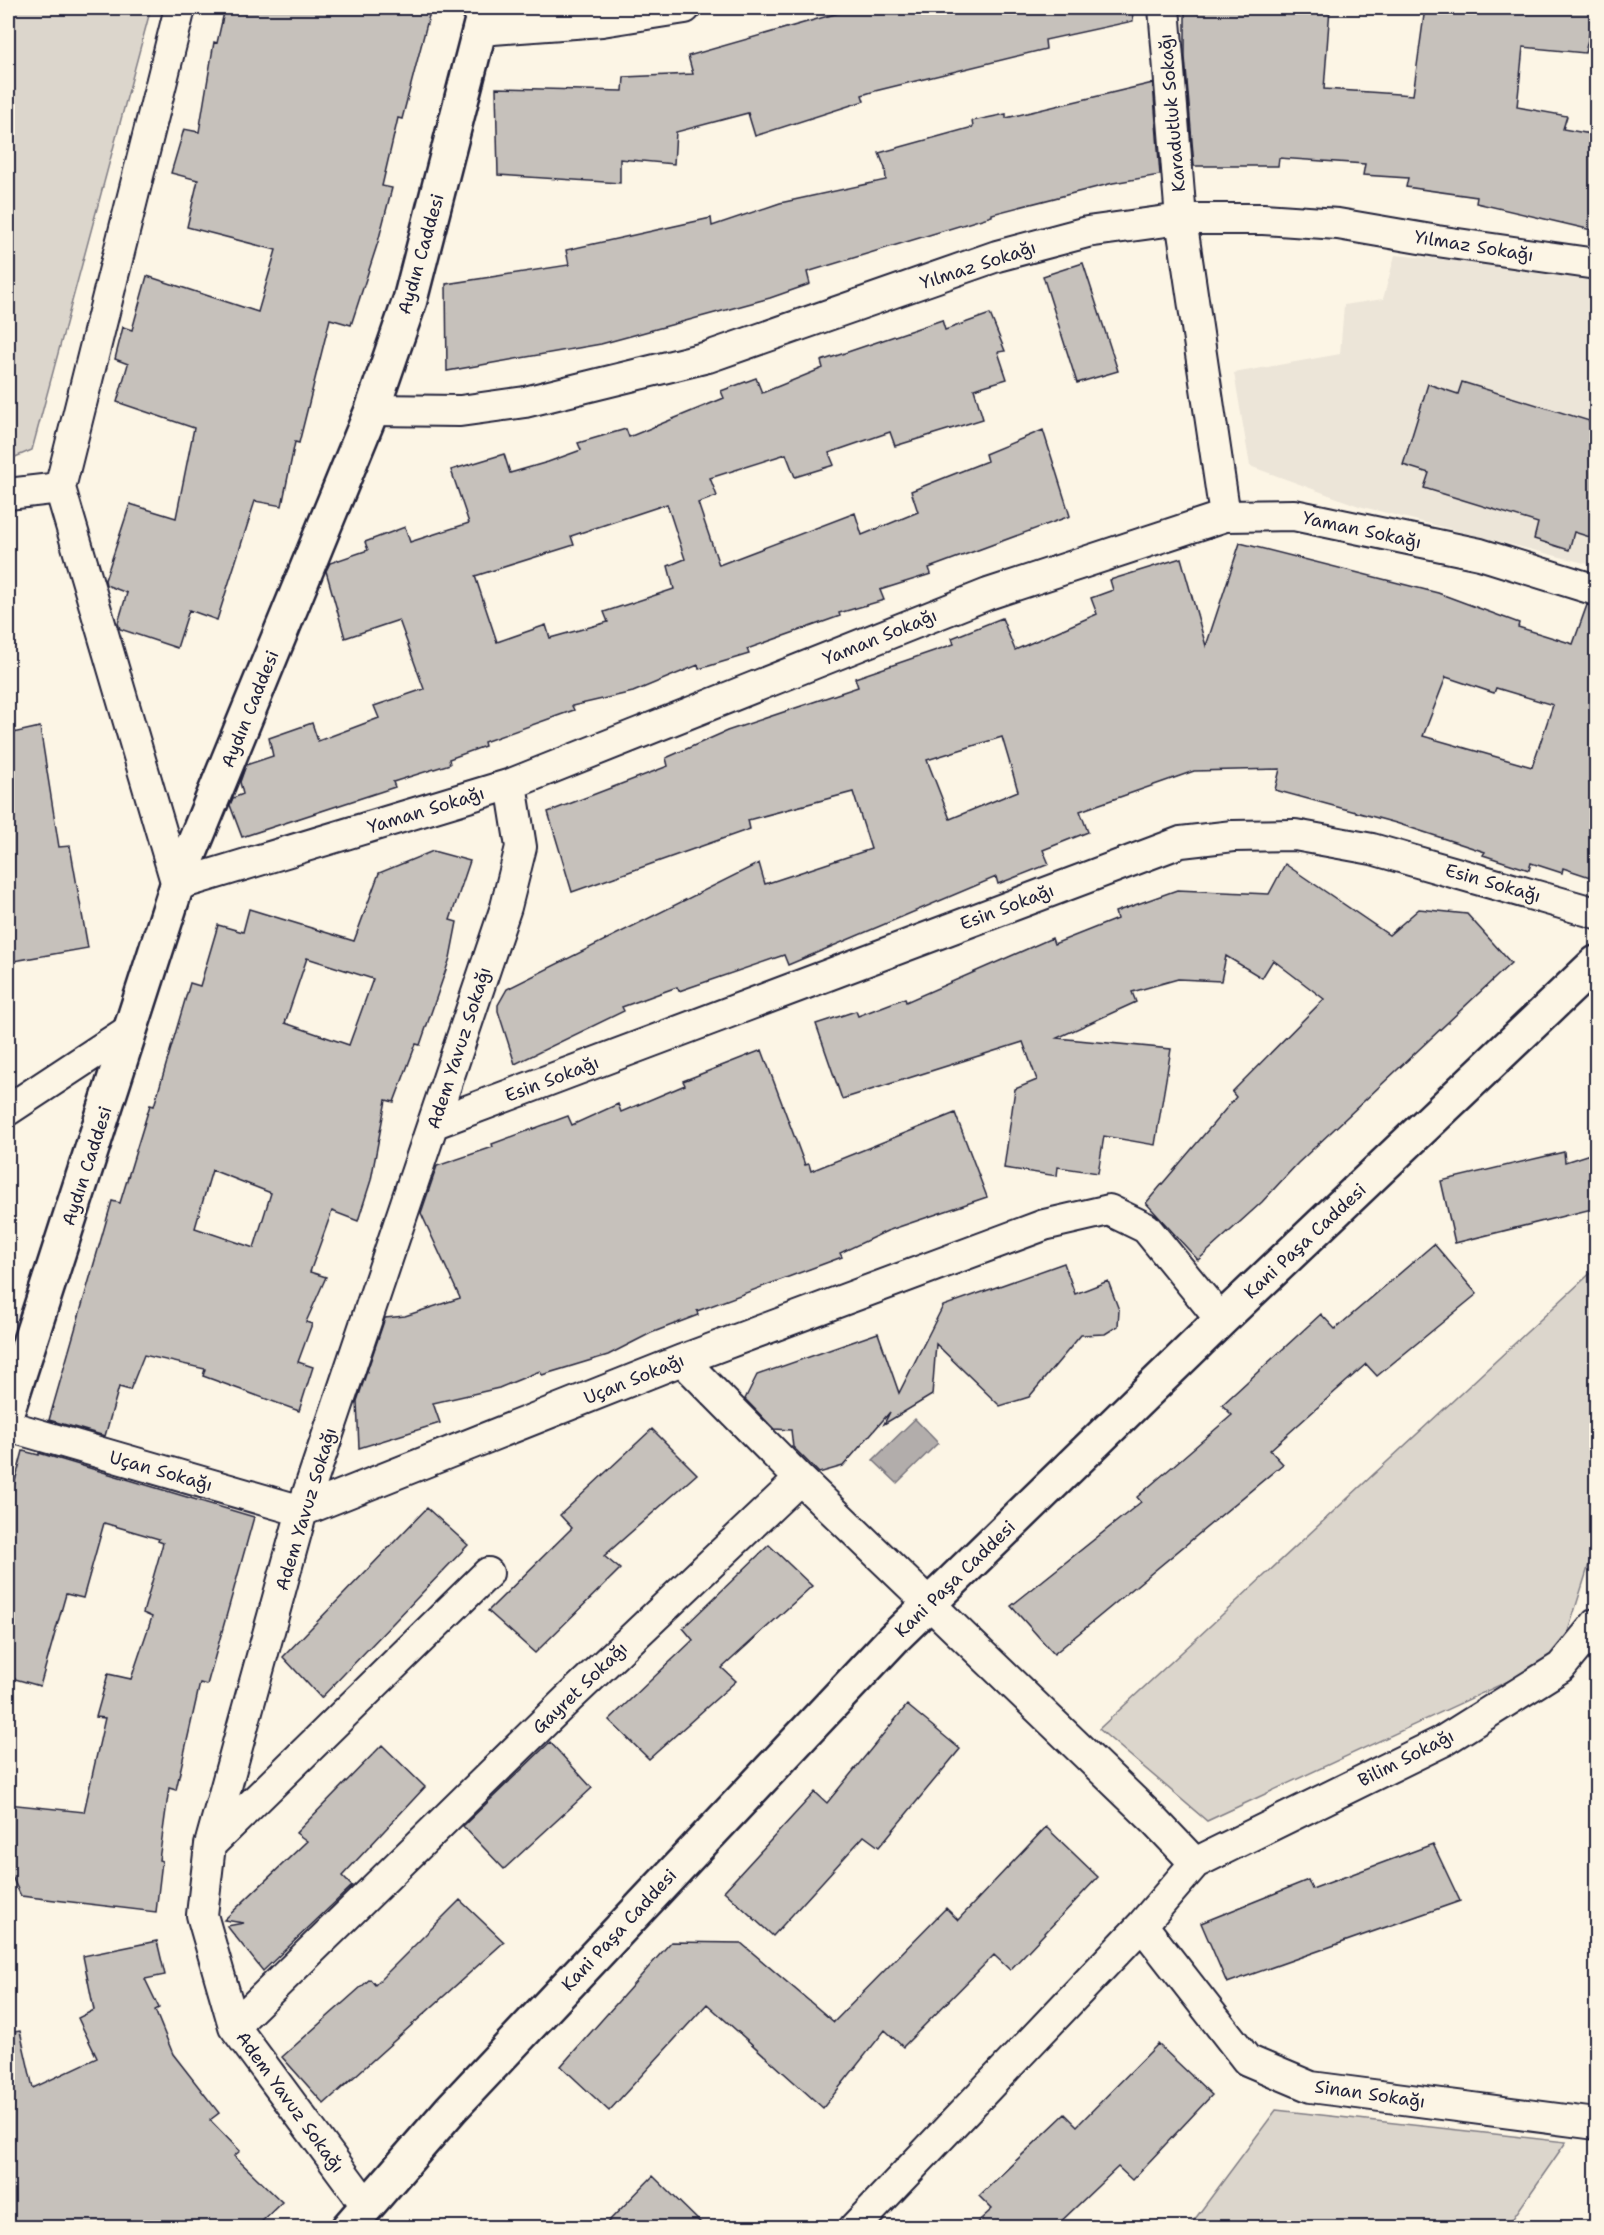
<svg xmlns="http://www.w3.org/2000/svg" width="1604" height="2235" font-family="'Shantell Sans',sans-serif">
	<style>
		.built { fill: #ece5d8 }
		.green { fill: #dcd6cc; stroke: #7f7c84; stroke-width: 1.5 }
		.water { fill: #b2adab; stroke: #78757e; stroke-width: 1.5 }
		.building { fill: #c6c1bb; stroke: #22223b; stroke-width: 1.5; fill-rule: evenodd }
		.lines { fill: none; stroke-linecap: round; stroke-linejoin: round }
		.minor-casing { stroke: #22223b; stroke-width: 34 }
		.tertiary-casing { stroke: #22223b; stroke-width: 38 }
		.minor { stroke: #fcf5e5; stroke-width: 30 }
		.tertiary { stroke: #fcf5e5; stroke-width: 33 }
		.labels { text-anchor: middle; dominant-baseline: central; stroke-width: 4.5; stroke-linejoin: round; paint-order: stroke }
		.street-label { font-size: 18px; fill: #22223b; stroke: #fcf5e5 }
	</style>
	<rect width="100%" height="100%" fill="#fcf5e5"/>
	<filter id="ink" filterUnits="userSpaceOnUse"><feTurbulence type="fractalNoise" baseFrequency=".0167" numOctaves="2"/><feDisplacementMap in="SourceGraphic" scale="12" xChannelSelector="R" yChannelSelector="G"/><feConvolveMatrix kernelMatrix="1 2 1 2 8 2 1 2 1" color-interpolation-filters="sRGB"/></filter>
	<g filter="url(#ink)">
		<path class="built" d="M 1395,255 L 1596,273 L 1596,566 L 1359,506 L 1250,466 L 1234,373 L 1340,354 L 1344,305 L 1383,299 Z"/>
		<path class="green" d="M 8,8 L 151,8 L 32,450 L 8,460 Z
			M 1596,1268 L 1596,1542 L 1560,1657 L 1207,1821 L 1099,1729 Z
			M 1276,2110 L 1566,2142 L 1507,2227 L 1189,2227 Z"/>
		<path class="water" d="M 915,1419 L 938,1443 L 897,1483 L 873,1460 Z"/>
		<path class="building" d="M 225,8 L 431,8 L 402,119 L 398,118 L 382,186 L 392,188 L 378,242 L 351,325 L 330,319 L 299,443 L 295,442 L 282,506 L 255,501 L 217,620 L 189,610 L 177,648 L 120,629 L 118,623 L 127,593 L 106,585 L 105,580 L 130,504 L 176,518 L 194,428 L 117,402 L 128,364 L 115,359 L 123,327 L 132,330 L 147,276 L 258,312 L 276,250 L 187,227 L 198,180 L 171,173 L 184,129 L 199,132 L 214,42 L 217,43 Z
			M 856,8 L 1132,8 L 1133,21 L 1045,40 L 1046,49 L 875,91 L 862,95 L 864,101 L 755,136 L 748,113 L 676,132 L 674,164 L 620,159 L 620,183 L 498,175 L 496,88 L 623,91 L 624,77 L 693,74 L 688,56 Z
			M 1185,8 L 1330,8 L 1324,89 L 1413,95 L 1425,8 L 1595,8 L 1585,53 L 1523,47 L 1517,107 L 1567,116 L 1563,129 L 1596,135 L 1596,231 L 1476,203 L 1477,197 L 1406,187 L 1408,178 L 1363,175 L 1365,164 L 1279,158 L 1278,166 L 1194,166 L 1185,57 Z
			M 1153,83 L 1160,175 L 1113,183 L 992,214 L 992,216 L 807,272 L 810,284 L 770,298 L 601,344 L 447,371 L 446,284 L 569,265 L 566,250 L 711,218 L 712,226 L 780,203 L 886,180 L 885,168 L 879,153 L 973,127 L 972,121 L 1006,114 L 1006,118 Z
			M 1083,263 L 1118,371 L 1077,383 L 1043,276 Z
			M 990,314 L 1005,351 L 998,352 L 1007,379 L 974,389 L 983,419 L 895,446 L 890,432 L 829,453 L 834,465 L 795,477 L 786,454 L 710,478 L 717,496 L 698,503 L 719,565 L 855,513 L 862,535 L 918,512 L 911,491 L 987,461 L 985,454 L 1043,430 L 1070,516 L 929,568 L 931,574 L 880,590 L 884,600 L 839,613 L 840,616 L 747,649 L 749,654 L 699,669 L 698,665 L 633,692 L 572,706 L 574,710 L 484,742 L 485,746 L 449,759 L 450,764 L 393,782 L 395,787 L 242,837 L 230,805 L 233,798 L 243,794 L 240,782 L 246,765 L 273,756 L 269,738 L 312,723 L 318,741 L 379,718 L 374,706 L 424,689 L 399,620 L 345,638 L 326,571 L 330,563 L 368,550 L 365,542 L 405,527 L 410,542 L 469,523 L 451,470 L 504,454 L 510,473 L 548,462 L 581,450 L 578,443 L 626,429 L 629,437 L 724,398 L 721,391 L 756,378 L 762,393 L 823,368 L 821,361 L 942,320 L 945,330 ZM 667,504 L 685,559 L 668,566 L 674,589 L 604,612 L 608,622 L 550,638 L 546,625 L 497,642 L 475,576 L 574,545 L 571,536 Z
			M 1462,382 L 1596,423 L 1596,539 L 1574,532 L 1569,550 L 1534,539 L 1538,523 L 1424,488 L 1429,473 L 1403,465 L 1428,384 L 1458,394 Z
			M 1240,543 L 1438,593 L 1519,623 L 1518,627 L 1573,644 L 1587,605 L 1596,607 L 1596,879 L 1563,868 L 1562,873 L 1531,863 L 1529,870 L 1483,855 L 1485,852 L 1396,823 L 1275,790 L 1280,769 L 1194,771 L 1080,811 L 1088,832 L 1043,850 L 1049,864 L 998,884 L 996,877 L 788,965 L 784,955 L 679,991 L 677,987 L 622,1007 L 624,1011 L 515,1064 L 498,1011 L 498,1005 L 507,989 L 759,863 L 765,884 L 871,849 L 853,792 L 748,820 L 750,829 L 572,892 L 548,812 L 668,766 L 666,758 L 727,731 L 858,687 L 855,678 L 954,644 L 952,638 L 1002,618 L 1015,650 L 1097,614 L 1091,598 L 1113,590 L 1110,580 L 1181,558 L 1206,646 ZM 1446,677 L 1494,693 L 1496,688 L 1553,705 L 1532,767 L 1423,736 ZM 1002,737 L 1018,791 L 950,819 L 927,760 Z
			M 40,727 L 59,847 L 70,846 L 88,948 L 8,962 L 8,734 Z
			M 433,851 L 470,861 L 450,920 L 457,922 L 450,958 L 420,1045 L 416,1044 L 394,1102 L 386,1100 L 371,1180 L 358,1221 L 332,1211 L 310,1272 L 326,1277 L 306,1322 L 312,1324 L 298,1362 L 313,1367 L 299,1411 L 203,1376 L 205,1369 L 144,1355 L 130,1390 L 119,1387 L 105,1436 L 49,1420 L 112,1201 L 120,1203 L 150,1105 L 154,1106 L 190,983 L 200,986 L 218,925 L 243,932 L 249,909 L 354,941 L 379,873 ZM 307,958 L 373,979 L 349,1045 L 285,1023 ZM 212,1170 L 271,1193 L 254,1248 L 195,1228 Z
			M 1285,864 L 1389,935 L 1419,909 L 1467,914 L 1511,963 L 1298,1163 L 1262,1202 L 1198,1260 L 1146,1203 L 1236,1097 L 1232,1092 L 1324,999 L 1273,960 L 1262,978 L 1226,956 L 1221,981 L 1178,979 L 1132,992 L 1136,1002 L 1057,1038 L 1171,1049 L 1155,1145 L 1104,1136 L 1098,1173 L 1058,1167 L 1057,1176 L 1004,1168 L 1015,1089 L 1037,1080 L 1023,1042 L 842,1099 L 816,1024 L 856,1011 L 858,1016 L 905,998 L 906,1002 L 1052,938 L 1054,944 L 1117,919 L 1115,912 L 1177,890 L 1269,894 Z
			M 762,1050 L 805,1165 L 809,1164 L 811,1171 L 955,1113 L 987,1197 L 887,1231 L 840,1253 L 842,1257 L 697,1311 L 698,1315 L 651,1333 L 608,1355 L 542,1375 L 540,1371 L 499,1388 L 433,1403 L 440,1423 L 359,1448 L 357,1401 L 385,1318 L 405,1316 L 460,1298 L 421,1213 L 437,1166 L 493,1147 L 492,1144 L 568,1116 L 572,1125 L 618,1104 L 621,1112 L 685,1085 L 683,1081 Z
			M 1564,1152 L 1565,1162 L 1596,1152 L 1596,1208 L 1455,1243 L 1441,1181 Z
			M 1434,1244 L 1477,1294 L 1377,1376 L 1366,1364 L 1270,1450 L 1283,1464 L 1054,1654 L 1011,1606 L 1141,1502 L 1137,1497 L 1232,1415 L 1222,1405 L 1321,1314 L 1335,1329 Z
			M 1064,1263 L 1075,1294 L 1108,1281 L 1119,1310 L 1118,1326 L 1105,1334 L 1081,1335 L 1029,1397 L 1000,1406 L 936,1344 L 932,1395 L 884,1424 L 890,1412 L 843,1466 L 819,1473 L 793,1447 L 791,1430 L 774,1429 L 745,1399 L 757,1375 L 878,1333 L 899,1393 L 943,1306 Z
			M 652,1429 L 697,1474 L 604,1556 L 620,1569 L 535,1653 L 488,1611 L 572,1528 L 560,1515 Z
			M 23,1451 L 39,1455 L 39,1453 L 254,1517 L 207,1685 L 200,1683 L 176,1790 L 169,1788 L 159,1860 L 162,1861 L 156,1912 L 21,1896 L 8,1868 L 8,1804 L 84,1812 L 105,1718 L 96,1717 L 108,1674 L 131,1679 L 152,1617 L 143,1613 L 163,1543 L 158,1541 L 159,1539 L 104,1523 L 83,1598 L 66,1594 L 40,1686 L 8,1677 L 8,1508 Z
			M 427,1508 L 468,1545 L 321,1698 L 283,1657 Z
			M 769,1545 L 812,1586 L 722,1668 L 736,1681 L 649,1759 L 609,1720 L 693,1640 L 683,1628 Z
			M 907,1705 L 960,1749 L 879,1847 L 864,1836 L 773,1936 L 724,1891 L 815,1792 L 827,1803 Z
			M 550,1742 L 592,1788 L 504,1869 L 463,1826 Z
			M 382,1745 L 425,1787 L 342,1876 L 352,1886 L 263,1971 L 227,1926 L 244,1923 L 224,1920 L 307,1841 L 296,1833 Z
			M 1046,1827 L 1098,1877 L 1010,1970 L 994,1955 L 903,2047 L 885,2030 L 823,2108 L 707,2004 L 609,2111 L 561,2066 L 671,1942 L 741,1943 L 834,2022 L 946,1908 L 958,1920 Z
			M 1433,1844 L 1460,1901 L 1227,1983 L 1201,1923 L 1308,1880 L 1312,1889 Z
			M 460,1900 L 504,1942 L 324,2104 L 282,2057 L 370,1979 L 375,1985 Z
			M 157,1941 L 165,1975 L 145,1979 L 159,2008 L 155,2010 L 173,2054 L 219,2113 L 210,2120 L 240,2151 L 234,2156 L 282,2202 L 255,2228 L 8,2228 L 8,2033 L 20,2031 L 33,2088 L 97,2058 L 78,2018 L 94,2010 L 83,1956 Z
			M 1158,2044 L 1212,2095 L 1132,2180 L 1118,2167 L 1054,2228 L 971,2228 L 992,2209 L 979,2196 L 1065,2114 L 1077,2126 Z
			M 653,2176 L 706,2228 L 602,2228 Z"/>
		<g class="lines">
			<g class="minor-casing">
				<path id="minor" d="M 180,8 L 60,488 L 177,885 L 511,784 L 988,594 L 1225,516 L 1294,515 L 1480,554 L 1596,590
					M 1164,8 L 1181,219 L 1225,516
					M 480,30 L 602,21 L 685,8
					M 372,410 L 460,411 L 525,402 L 708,357 L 997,256 L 1087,232 L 1181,219 L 1263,219 L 1338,224 L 1437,241 L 1596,264
					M 8,494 L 60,488
					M 8,1110 L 131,1029
					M 435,1123 L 1181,842 L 1233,836 L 1295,835 L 1372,849 L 1596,913
					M 682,1360 L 800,1479
					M 8,1426 L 302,1511 L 682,1360 L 1044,1225 L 1109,1210 L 1146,1228 L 1221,1320
					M 210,1845 L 488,1573
					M 1195,1863 L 1443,1741 L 1561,1667 L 1596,1624
					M 1142,1925 L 1247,2060 L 1311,2087 L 1596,2124
					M 234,2026 L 569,1698 L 800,1479 L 1155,1821 L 1195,1863 L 1142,1925 L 854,2228
					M 367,2206 L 234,2026 L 202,1915 L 210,1845 L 302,1511 L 506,907 L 521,847 L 511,784"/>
			</g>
			<g class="tertiary-casing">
				<path id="tertiary" d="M 8,1409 L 177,885 L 372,410 L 410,300 L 485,8
					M 348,2228 L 451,2109 L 894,1638 L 1221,1320 L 1596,963"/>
			</g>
			<use href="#minor" class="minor"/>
			<use href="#tertiary" class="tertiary"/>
		</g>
	</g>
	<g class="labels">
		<g class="street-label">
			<text transform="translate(1172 113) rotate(-95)">Karadutluk Sokağı</text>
			<text transform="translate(1474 246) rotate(9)">Yılmaz Sokağı</text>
			<text transform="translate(421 254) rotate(-74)">Aydın Caddesi</text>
			<text transform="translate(978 265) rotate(-18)">Yılmaz Sokağı</text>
			<text transform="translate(1362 530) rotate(12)">Yaman Sokağı</text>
			<text transform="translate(880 637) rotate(-22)">Yaman Sokağı</text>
			<text transform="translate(250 709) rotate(-68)">Aydın Caddesi</text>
			<text transform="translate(426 810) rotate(-17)">Yaman Sokağı</text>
			<text transform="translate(1493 883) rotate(16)">Esin Sokağı</text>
			<text transform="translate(1007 907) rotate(-21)">Esin Sokağı</text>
			<text transform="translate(459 1048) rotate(-72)">Adem Yavuz Sokağı</text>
			<text transform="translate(552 1079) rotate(-21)">Esin Sokağı</text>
			<text transform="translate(87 1166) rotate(-72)">Aydın Caddesi</text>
			<text transform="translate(1305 1241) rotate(-43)">Kani Paşa Caddesi</text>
			<text transform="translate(634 1379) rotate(-22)">Uçan Sokağı</text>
			<text transform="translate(161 1471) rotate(16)">Uçan Sokağı</text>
			<text transform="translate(306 1509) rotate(-73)">Adem Yavuz Sokağı</text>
			<text transform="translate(955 1579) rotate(-44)">Kani Paşa Caddesi</text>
			<text transform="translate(580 1688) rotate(-44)">Gayret Sokağı</text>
			<text transform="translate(1406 1758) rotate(-27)">Bilim Sokağı</text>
			<text transform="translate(619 1930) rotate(-47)">Kani Paşa Caddesi</text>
			<text transform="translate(1370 2094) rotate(8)">Sinan Sokağı</text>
			<text transform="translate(290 2102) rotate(54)">Adem Yavuz Sokağı</text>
		</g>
	</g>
	<rect width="1604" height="2235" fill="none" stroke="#fcf5e5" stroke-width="30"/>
	<rect x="15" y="15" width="1574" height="2205" fill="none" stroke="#22223b" stroke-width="2" filter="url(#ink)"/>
</svg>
